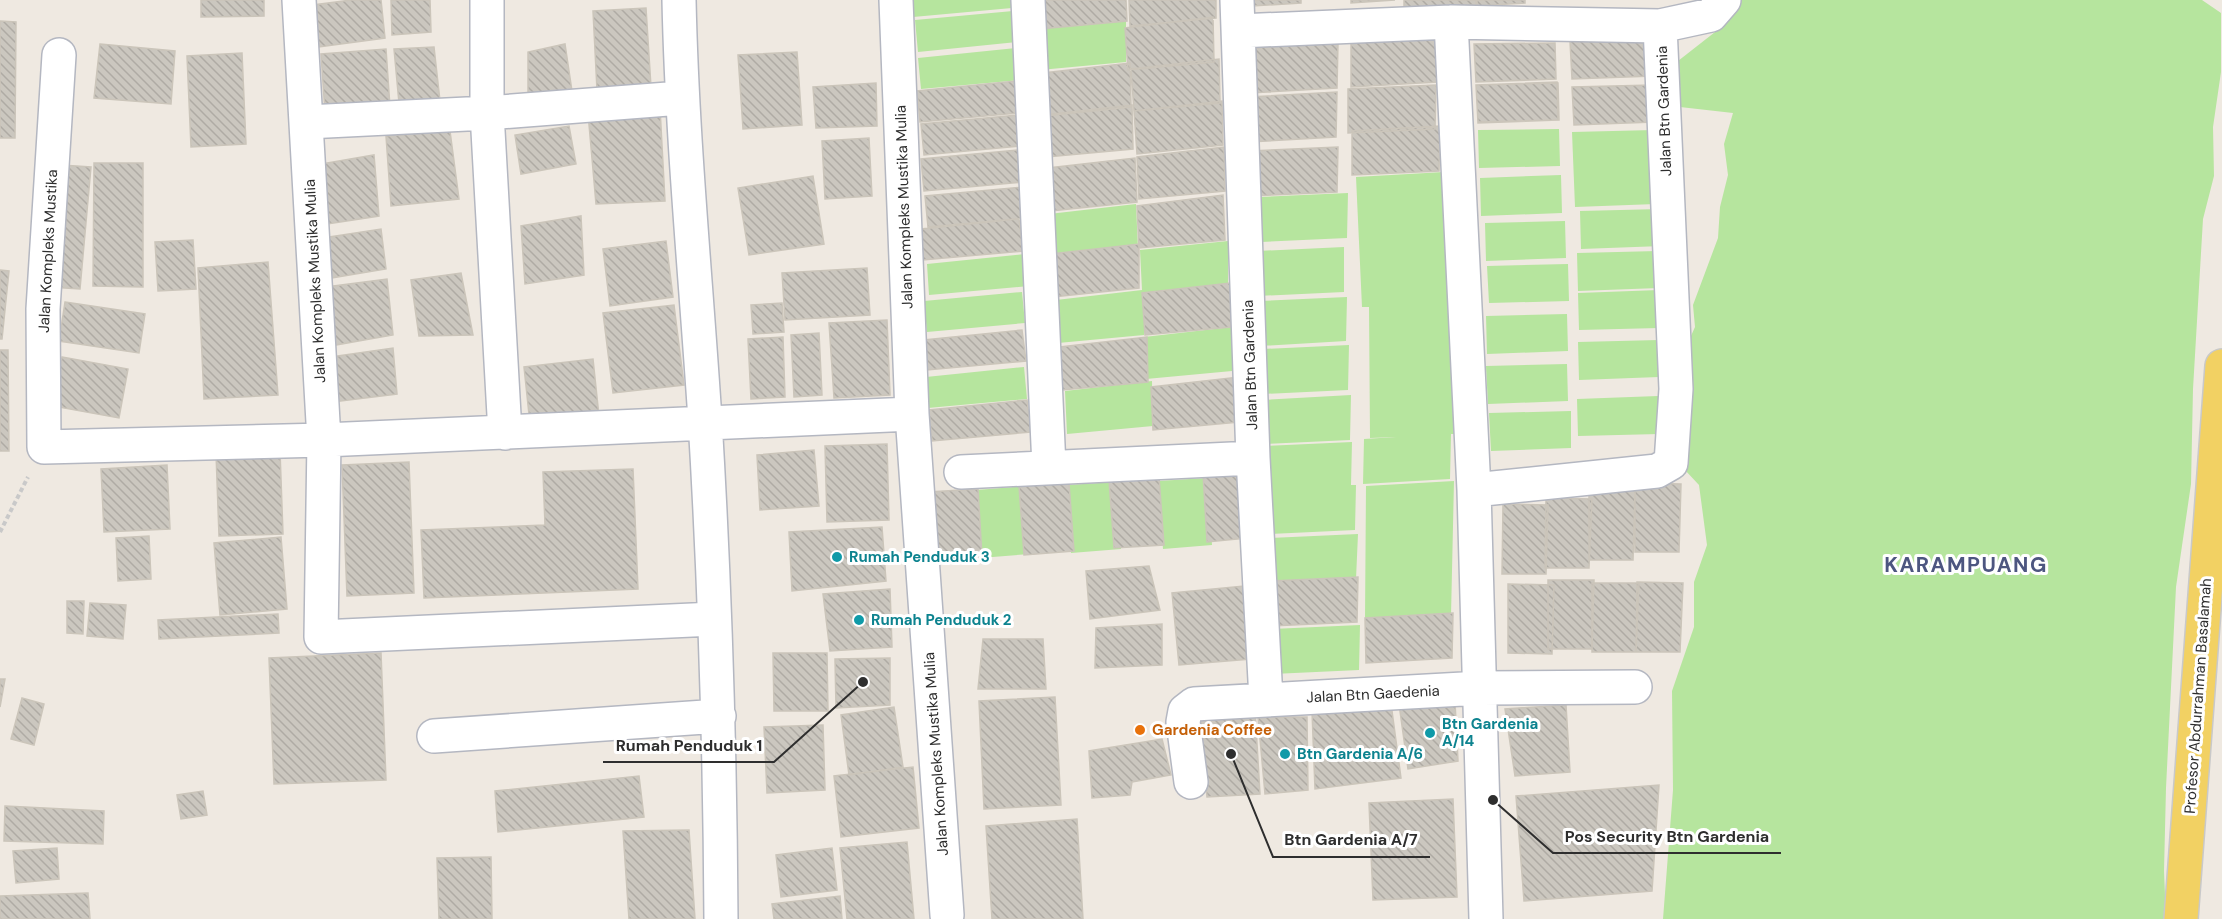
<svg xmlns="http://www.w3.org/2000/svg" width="2222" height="919" font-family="'DM Sans',sans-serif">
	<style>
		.grass { fill: #b6e59e }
		.building { fill: url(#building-back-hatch); stroke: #cbc5ba; stroke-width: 1.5 }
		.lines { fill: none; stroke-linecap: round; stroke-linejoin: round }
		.minor-casing { stroke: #b4b7c1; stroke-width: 36 }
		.major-casing { stroke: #c9c9c9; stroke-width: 36 }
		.path { stroke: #c9c9c9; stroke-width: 4; stroke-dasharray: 4.5 3; stroke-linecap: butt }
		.minor { stroke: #fff; stroke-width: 33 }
		.major { stroke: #f2d163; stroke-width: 33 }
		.culture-dot { fill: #0f9aa8; stroke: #fff; stroke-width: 2 }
		.food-dot { fill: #e8710a; stroke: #fff; stroke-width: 2 }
		.labels { text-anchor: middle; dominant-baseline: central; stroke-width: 6; stroke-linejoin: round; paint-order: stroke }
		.street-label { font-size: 15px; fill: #2e2e2e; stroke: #fff }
		.culture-label { font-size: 15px; font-weight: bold; fill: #0d838f; stroke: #fff; text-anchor: start }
		.food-label { font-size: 15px; font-weight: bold; fill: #c56008; stroke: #fff; text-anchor: start }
		.district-label { font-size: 21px; font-weight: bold; letter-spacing: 1.5px; fill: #4d5680; stroke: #fff }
		.leader { fill: none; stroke: #2e2e2e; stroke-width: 2 }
		.callout-dot { fill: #2e2e2e; stroke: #fff; stroke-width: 2 }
		.callout-label { font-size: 16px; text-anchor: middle; font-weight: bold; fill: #2e2e2e; stroke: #fff; stroke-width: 6; stroke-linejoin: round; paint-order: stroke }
	</style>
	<defs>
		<pattern id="building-back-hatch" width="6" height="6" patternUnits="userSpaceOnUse" patternTransform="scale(1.5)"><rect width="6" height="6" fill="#cbc7bf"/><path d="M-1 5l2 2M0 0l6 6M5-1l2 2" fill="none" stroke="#afaba4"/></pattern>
	</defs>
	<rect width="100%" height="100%" fill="#efe9e1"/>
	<path class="grass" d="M 912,0 L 1011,0 L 1012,8 L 913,17 Z
		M 1735,0 L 2202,0 L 2221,13 L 2221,72 L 2213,127 L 2214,176 L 2203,219 L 2193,389 L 2191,484 L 2176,587 L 2166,788 L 2164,871 L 2166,919 L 1663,919 L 1673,790 L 1672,691 L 1694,627 L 1694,582 L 1707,545 L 1699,485 L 1684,469 L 1691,423 L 1686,347 L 1695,327 L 1693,305 L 1718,238 L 1720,207 L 1728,175 L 1724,144 L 1733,113 L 1680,107 L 1678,61 L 1724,25 Z
		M 1013,11 L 1017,42 L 918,52 L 915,20 Z
		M 1126,17 L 1126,62 L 1040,70 L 1038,27 Z
		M 1016,48 L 1020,80 L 921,89 L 918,58 Z
		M 1559,129 L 1560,166 L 1479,168 L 1478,130 Z
		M 1654,130 L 1656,204 L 1575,207 L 1572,132 Z
		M 1444,172 L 1443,217 L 1447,217 L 1456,434 L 1451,434 L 1450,479 L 1363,484 L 1364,439 L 1396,437 L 1370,438 L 1369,307 L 1362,307 L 1356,177 Z
		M 1561,175 L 1562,213 L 1481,216 L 1480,178 Z
		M 1348,193 L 1347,238 L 1261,242 L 1260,197 Z
		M 1136,204 L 1138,249 L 1052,256 L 1049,214 Z
		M 1661,209 L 1662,246 L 1581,249 L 1580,211 Z
		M 1565,221 L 1566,258 L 1486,261 L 1485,223 Z
		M 1228,241 L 1228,285 L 1144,293 L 1144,335 L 1058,343 L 1056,300 L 1142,290 L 1140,250 Z
		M 1344,247 L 1344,292 L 1257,296 L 1257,251 Z
		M 1658,251 L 1659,288 L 1578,291 L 1577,253 Z
		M 1025,254 L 1029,286 L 929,295 L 927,264 Z
		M 1568,264 L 1569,301 L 1489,303 L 1487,266 Z
		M 1659,290 L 1659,328 L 1579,330 L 1578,293 Z
		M 1022,292 L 1025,323 L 927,332 L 924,301 Z
		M 1347,297 L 1346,341 L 1260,346 L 1260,301 Z
		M 1567,314 L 1568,351 L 1487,354 L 1486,316 Z
		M 1232,327 L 1232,371 L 1146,379 L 1144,337 Z
		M 1659,340 L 1659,377 L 1579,380 L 1578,342 Z
		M 1349,345 L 1348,390 L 1262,394 L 1262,349 Z
		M 1567,364 L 1568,401 L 1488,404 L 1486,366 Z
		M 1024,367 L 1027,399 L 928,408 L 926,377 Z
		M 1152,381 L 1153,426 L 1067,434 L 1065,391 Z
		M 1351,395 L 1350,440 L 1263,444 L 1263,400 Z
		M 1658,396 L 1659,434 L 1578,436 L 1577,399 Z
		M 1571,411 L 1571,448 L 1491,451 L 1489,413 Z
		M 1352,442 L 1351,485 L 1356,485 L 1355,530 L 1268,534 L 1264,446 Z
		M 1207,478 L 1212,545 L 1163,549 L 1158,481 Z
		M 1454,481 L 1451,616 L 1365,620 L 1366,486 Z
		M 1116,482 L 1121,549 L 1071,553 L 1067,485 Z
		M 1026,486 L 1030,554 L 980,558 L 976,490 Z
		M 1358,534 L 1356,579 L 1270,583 L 1270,538 Z
		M 1360,625 L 1359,670 L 1273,674 L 1272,629 Z"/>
	<path class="building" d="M 201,0 L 264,0 L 264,16 L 201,17 Z
		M 351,0 L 381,0 L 385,38 L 319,47 L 313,5 Z
		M 391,0 L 430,0 L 431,32 L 392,35 Z
		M 1038,0 L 1126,0 L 1127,21 L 1040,29 Z
		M 1129,0 L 1216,0 L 1216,18 L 1130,26 Z
		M 1252,0 L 1301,0 L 1301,3 L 1252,6 Z
		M 1351,0 L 1395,0 L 1351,3 Z
		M 1404,0 L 1477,0 L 1477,5 L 1404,8 Z
		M 1476,0 L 1525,0 L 1525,3 L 1476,6 Z
		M 646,8 L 651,87 L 597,90 L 593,11 Z
		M 1213,17 L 1214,62 L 1128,70 L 1125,28 Z
		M 0,21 L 16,22 L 15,138 L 0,138 Z
		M 1439,37 L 1437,82 L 1351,87 L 1351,42 Z
		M 1652,39 L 1653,76 L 1572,79 L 1570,41 Z
		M 1338,43 L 1337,88 L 1250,93 L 1250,48 Z
		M 1555,43 L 1556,79 L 1476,82 L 1474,44 Z
		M 100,44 L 175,51 L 171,104 L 94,98 Z
		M 565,44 L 573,98 L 528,106 L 528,52 Z
		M 434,47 L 440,101 L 399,103 L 394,49 Z
		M 386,49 L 390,107 L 325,112 L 321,54 Z
		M 797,52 L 802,125 L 743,129 L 738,55 Z
		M 242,53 L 246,144 L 191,147 L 187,56 Z
		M 1219,59 L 1220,103 L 1134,111 L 1131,69 Z
		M 1130,63 L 1131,107 L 1045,116 L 1043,73 Z
		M 1016,81 L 1019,113 L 920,122 L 917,91 Z
		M 1557,82 L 1558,120 L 1478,123 L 1476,85 Z
		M 876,83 L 877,126 L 816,128 L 813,87 Z
		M 1558,83 L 1559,120 L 1478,122 L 1476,85 Z
		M 1436,85 L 1435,129 L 1348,133 L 1348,89 Z
		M 1653,85 L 1654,122 L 1574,125 L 1572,87 Z
		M 1337,92 L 1336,137 L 1249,142 L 1249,97 Z
		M 1222,101 L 1223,145 L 1137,154 L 1134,111 Z
		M 1132,105 L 1133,149 L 1047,157 L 1044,115 Z
		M 660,108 L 665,201 L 596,204 L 588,113 Z
		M 1019,115 L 1022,146 L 924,155 L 921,124 Z
		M 569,126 L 576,164 L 521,174 L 515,135 Z
		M 1440,126 L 1439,171 L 1352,175 L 1352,131 Z
		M 450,131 L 459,199 L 391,206 L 386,136 Z
		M 869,138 L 872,196 L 825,199 L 822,141 Z
		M 1224,147 L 1225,191 L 1139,199 L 1137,157 Z
		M 1338,147 L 1337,192 L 1250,196 L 1250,151 Z
		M 1019,150 L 1023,182 L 924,191 L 921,159 Z
		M 374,155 L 379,216 L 321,225 L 315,165 Z
		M 1135,158 L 1137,202 L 1051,211 L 1048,168 Z
		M 94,163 L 143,163 L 143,287 L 93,286 Z
		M 61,165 L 91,167 L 80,289 L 50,287 Z
		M 813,176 L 824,244 L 749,255 L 738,188 Z
		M 1023,187 L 1027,218 L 928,227 L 925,196 Z
		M 1223,195 L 1225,240 L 1139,248 L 1137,206 Z
		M 581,216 L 584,275 L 525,284 L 521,226 Z
		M 1019,219 L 1023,251 L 923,260 L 921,229 Z
		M 381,229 L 386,269 L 325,279 L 323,238 Z
		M 193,240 L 196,289 L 158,291 L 155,242 Z
		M 666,241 L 673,297 L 610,306 L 603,249 Z
		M 1139,244 L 1139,288 L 1053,297 L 1051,254 Z
		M 268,262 L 278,395 L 204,399 L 198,268 Z
		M 867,268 L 870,315 L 785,320 L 782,273 Z
		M 0,270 L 9,271 L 2,339 L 0,339 Z
		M 461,273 L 473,335 L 419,336 L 411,280 Z
		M 387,279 L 393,335 L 330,346 L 326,287 Z
		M 1230,283 L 1231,327 L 1145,335 L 1142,293 Z
		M 65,302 L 145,314 L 139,353 L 59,341 Z
		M 782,303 L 784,332 L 753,334 L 751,305 Z
		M 674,305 L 684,385 L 613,393 L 603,313 Z
		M 887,320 L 890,395 L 834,398 L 829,323 Z
		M 1022,330 L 1026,361 L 927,370 L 924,340 Z
		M 819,333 L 822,395 L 794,397 L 791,335 Z
		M 783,337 L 785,397 L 751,399 L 748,339 Z
		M 1147,337 L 1148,382 L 1062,390 L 1060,347 Z
		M 393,348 L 397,394 L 333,402 L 331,357 Z
		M 0,350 L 8,350 L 9,451 L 0,451 Z
		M 62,357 L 128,369 L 119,418 L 53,406 Z
		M 593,359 L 599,416 L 530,424 L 524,367 Z
		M 1239,377 L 1239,422 L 1153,430 L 1151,387 Z
		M 1027,400 L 1031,432 L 932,441 L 929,410 Z
		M 887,444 L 889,520 L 827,522 L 825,446 Z
		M 814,450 L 819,506 L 760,510 L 757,455 Z
		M 280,451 L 283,534 L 219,536 L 216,453 Z
		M 409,462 L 414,593 L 347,596 L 342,465 Z
		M 167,465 L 170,529 L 104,532 L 101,469 Z
		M 633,469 L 638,589 L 424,598 L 421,530 L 545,525 L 543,472 Z
		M 1253,470 L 1257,537 L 1207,542 L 1203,473 Z
		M 1159,477 L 1164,545 L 1114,548 L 1109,480 Z
		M 1069,483 L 1074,551 L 1024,555 L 1019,486 Z
		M 1635,483 L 1681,484 L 1679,552 L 1635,552 Z
		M 978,489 L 982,557 L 932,560 L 928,492 Z
		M 1589,491 L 1635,491 L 1633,560 L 1589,560 Z
		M 1546,498 L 1592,499 L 1589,568 L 1545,568 Z
		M 1503,504 L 1548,505 L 1546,574 L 1502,574 Z
		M 882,527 L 886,581 L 792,591 L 789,532 Z
		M 149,536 L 151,579 L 118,581 L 116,538 Z
		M 281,537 L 287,609 L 220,615 L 214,543 Z
		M 1149,566 L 1160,610 L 1090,619 L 1086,571 Z
		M 1358,577 L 1357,622 L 1271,626 L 1270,581 Z
		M 1548,580 L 1594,580 L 1592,649 L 1548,649 Z
		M 1637,582 L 1683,583 L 1680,652 L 1636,652 Z
		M 1592,583 L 1639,583 L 1636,652 L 1592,652 Z
		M 1508,584 L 1554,585 L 1552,654 L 1508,653 Z
		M 1244,586 L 1251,659 L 1179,665 L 1172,593 Z
		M 890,589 L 892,647 L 830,651 L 823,594 Z
		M 67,601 L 84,601 L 83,634 L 67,633 Z
		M 90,603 L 126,605 L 123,639 L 87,636 Z
		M 1453,613 L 1452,658 L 1366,663 L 1365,618 Z
		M 278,614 L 279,633 L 159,639 L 158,620 Z
		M 1162,624 L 1162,665 L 1095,668 L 1096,628 Z
		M 983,639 L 1043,639 L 1046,689 L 978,689 Z
		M 381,653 L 386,780 L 274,784 L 269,658 Z
		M 773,653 L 827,653 L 828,711 L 774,711 Z
		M 890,658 L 890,705 L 836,708 L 835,659 Z
		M 0,679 L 5,679 L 0,707 Z
		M 1390,696 L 1401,778 L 1315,789 L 1312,711 Z
		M 1055,697 L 1061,805 L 984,809 L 979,701 Z
		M 22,698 L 44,704 L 34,745 L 11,739 Z
		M 1455,702 L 1458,761 L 1408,769 L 1399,704 Z
		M 1566,705 L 1570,772 L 1515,776 L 1505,709 Z
		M 894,707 L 903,767 L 849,775 L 841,715 Z
		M 1255,710 L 1260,794 L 1207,797 L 1200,715 Z
		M 1258,717 L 1307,717 L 1308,790 L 1265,794 Z
		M 823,725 L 825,790 L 767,793 L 764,727 Z
		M 1162,739 L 1171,775 L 1132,782 L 1130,795 L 1092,798 L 1089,751 Z
		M 913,767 L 919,828 L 841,837 L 834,776 Z
		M 639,776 L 644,817 L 498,832 L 495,791 Z
		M 1659,785 L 1652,891 L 1524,901 L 1516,796 Z
		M 203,791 L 207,815 L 181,819 L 177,795 Z
		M 1453,799 L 1457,897 L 1373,900 L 1369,803 Z
		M 5,806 L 104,811 L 103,844 L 4,841 Z
		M 1077,819 L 1083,919 L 992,919 L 986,826 Z
		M 689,830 L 695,919 L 629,919 L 623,831 Z
		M 907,842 L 914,919 L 847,919 L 840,848 Z
		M 57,848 L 59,879 L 16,883 L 13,851 Z
		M 832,848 L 837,890 L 781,897 L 776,855 Z
		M 491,857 L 492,919 L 439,919 L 437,858 Z
		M 88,893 L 90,919 L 0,919 L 0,896 Z
		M 840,896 L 842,919 L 774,919 L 772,904 Z"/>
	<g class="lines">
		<g class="minor-casing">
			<path id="minor" d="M 299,0 L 324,440 L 321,637 L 714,619
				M 487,0 L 487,113 L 505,433
				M 679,0 C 682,140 696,280 705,420 C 715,586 720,753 721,919
				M 896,0 L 912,414 L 947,915
				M 1028,0 L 1049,467
				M 1237,0 L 1253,458 L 1266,699
				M 1451,22 L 1474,490 L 1486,919
				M 1239,31 L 1451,22 L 1660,26 L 1711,15 L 1724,0
				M 59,55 L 43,309 L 44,447 L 324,440 L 912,414
				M 307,122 L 487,113 L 681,98
				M 961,472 L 1253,458
				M 1474,490 L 1657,471 L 1671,463 L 1676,389 L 1660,26
				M 434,736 L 719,716
				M 1191,782 L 1183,722 L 1185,711 L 1194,704 L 1481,688 L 1635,687"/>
		</g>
		<g class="major-casing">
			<path id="major" d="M 2181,919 L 2222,366"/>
		</g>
		<path class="path" d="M 0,532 L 28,477"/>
		<use href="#minor" class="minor"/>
		<use href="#major" class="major"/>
	</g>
	<g class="culture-dot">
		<circle cx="837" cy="557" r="6"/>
		<circle cx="859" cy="620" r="6"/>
		<circle cx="1430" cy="733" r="6"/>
		<circle cx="1285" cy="754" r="6"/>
	</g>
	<circle class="food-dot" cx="1140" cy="730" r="6"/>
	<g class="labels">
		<g class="street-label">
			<text transform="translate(1664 111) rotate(-92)">Jalan Btn Gardenia</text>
			<text transform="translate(904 207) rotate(-92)">Jalan Kompleks Mustika Mulia</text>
			<text transform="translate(48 251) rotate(-87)">Jalan Kompleks Mustika</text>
			<text transform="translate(315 281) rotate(-93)">Jalan Kompleks Mustika Mulia</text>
			<text transform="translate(1250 365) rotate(-92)">Jalan Btn Gardenia</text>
			<text transform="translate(1373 694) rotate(-3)">Jalan Btn Gaedenia</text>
			<text transform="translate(2198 696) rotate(-86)">Profesor Abdurrahman Basalamah</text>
			<text transform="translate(936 754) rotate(-94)">Jalan Kompleks Mustika Mulia</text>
		</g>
		<g class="culture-label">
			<text x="849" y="557">Rumah Penduduk 3</text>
			<text x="871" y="620">Rumah Penduduk 2</text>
			<text x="1442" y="724">Btn Gardenia<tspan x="1442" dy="17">A/14</tspan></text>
			<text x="1297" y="754">Btn Gardenia A/6</text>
		</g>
		<g class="food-label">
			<text x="1152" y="730">Gardenia Coffee</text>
		</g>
		<g class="district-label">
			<text x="1966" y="565">KARAMPUANG</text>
		</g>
	</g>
	<path class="leader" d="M863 682L774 762H603M1493 800L1553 853H1781M1231 754L1273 857H1430"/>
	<g class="callout-dot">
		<circle cx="863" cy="682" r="6"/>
		<circle cx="1493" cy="800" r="6"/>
		<circle cx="1231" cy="754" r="6"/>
	</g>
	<g class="callout-label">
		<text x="689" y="751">Rumah Penduduk 1</text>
		<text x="1667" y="842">Pos Security Btn Gardenia</text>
		<text x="1351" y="845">Btn Gardenia A/7</text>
	</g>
</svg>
